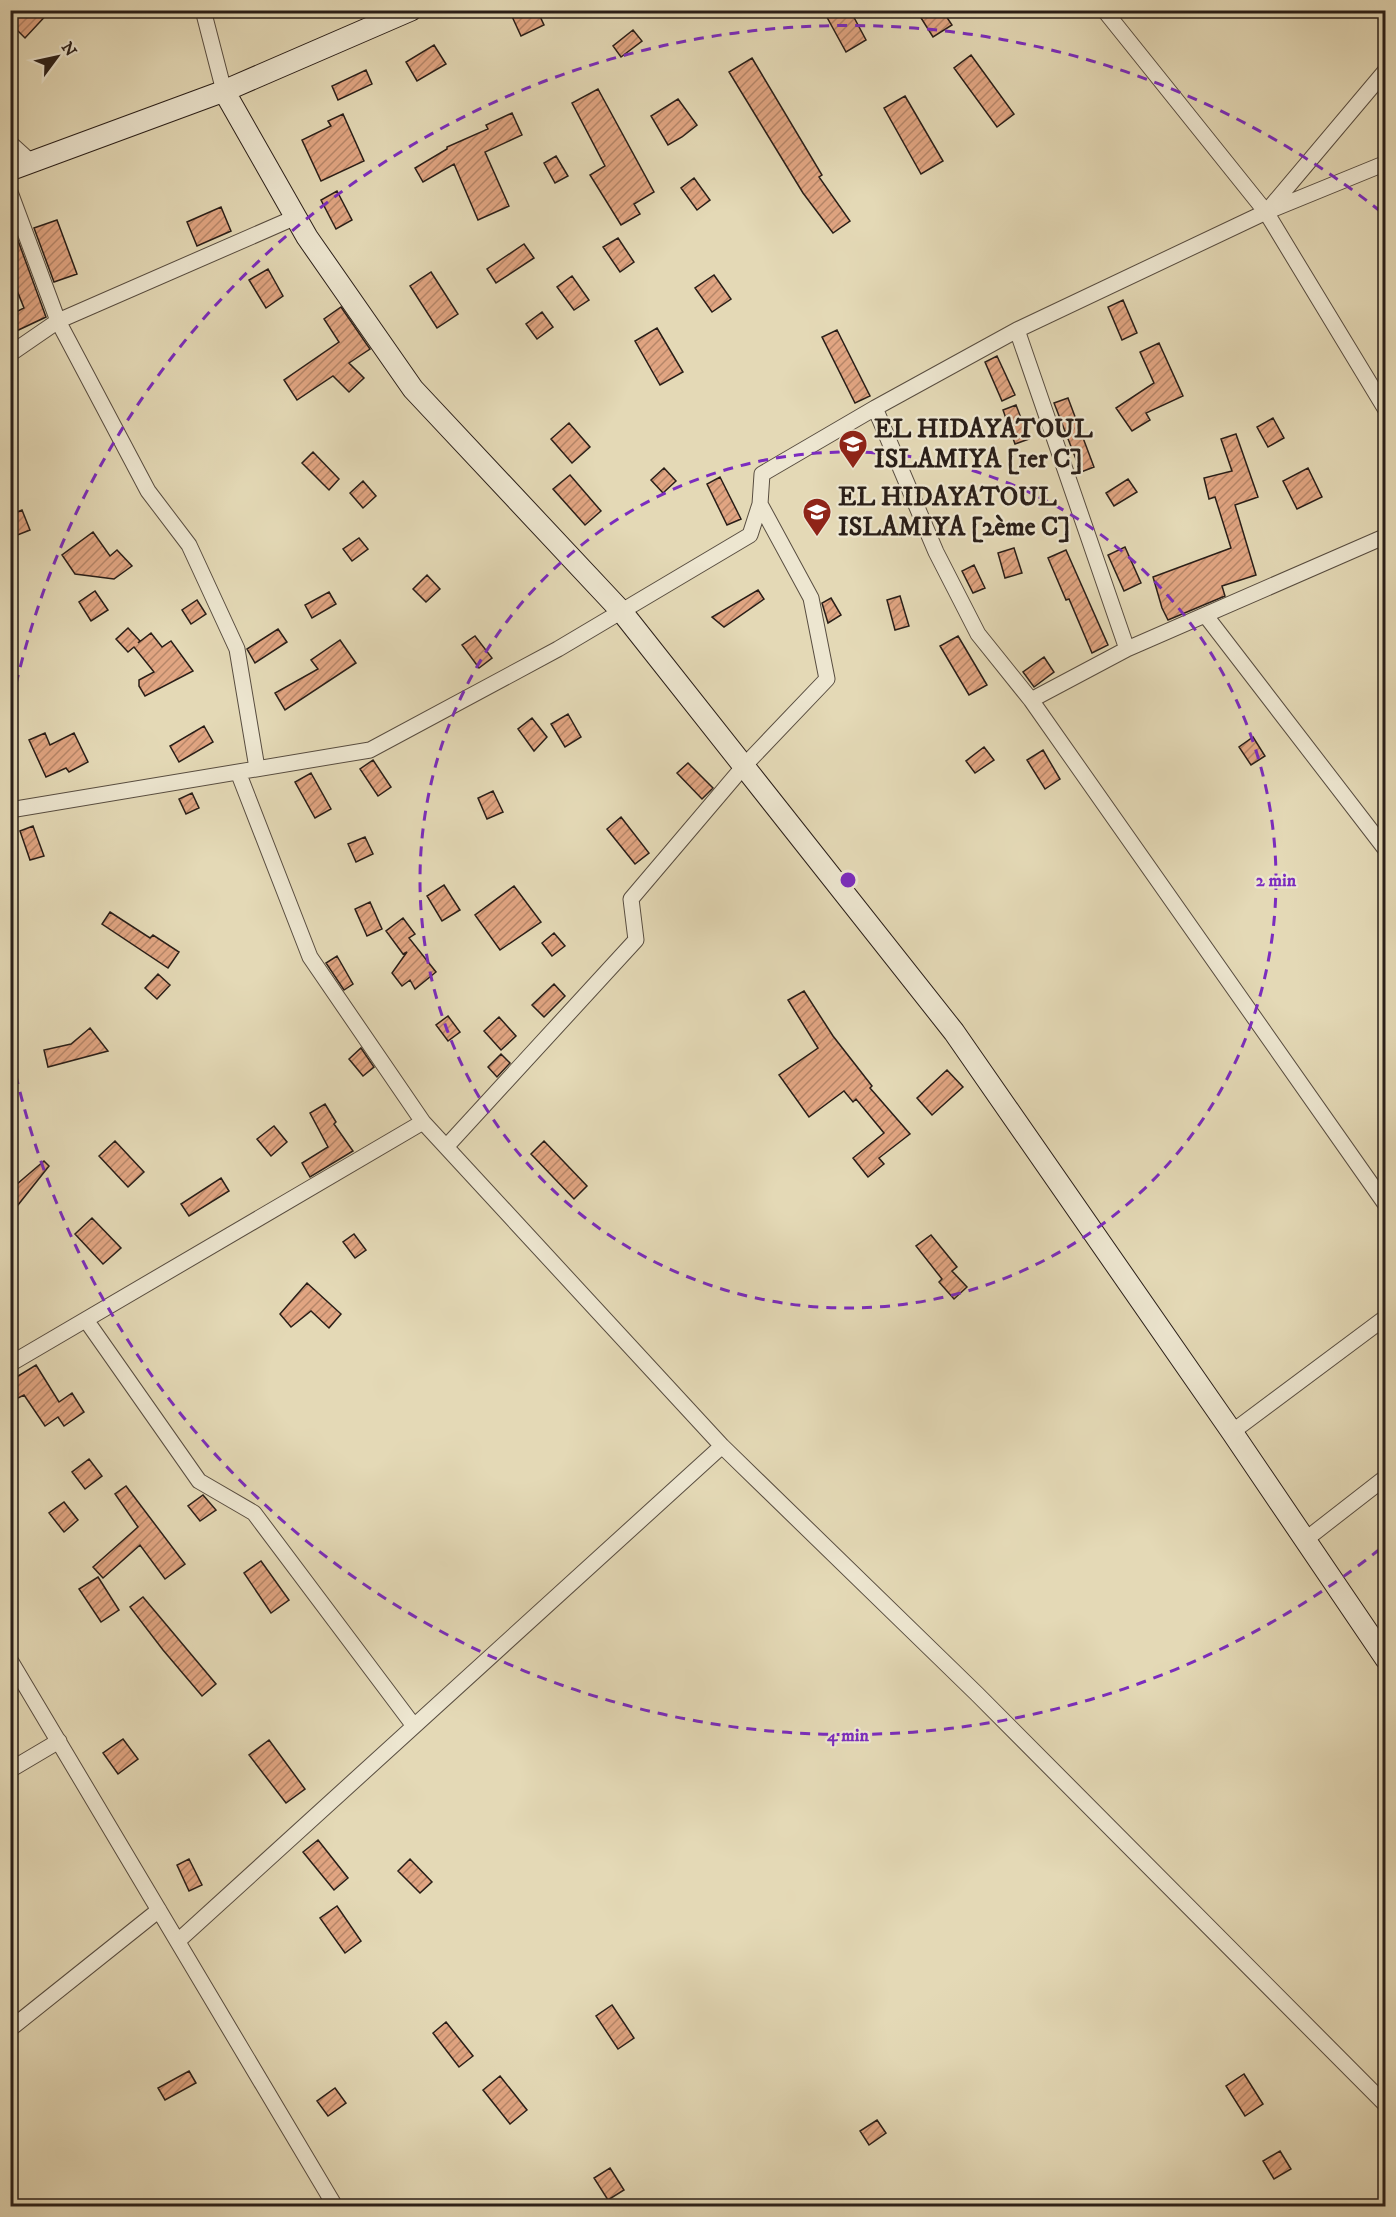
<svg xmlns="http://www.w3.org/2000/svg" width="1396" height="2217" font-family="'IM FELL DW Pica',serif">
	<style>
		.building { fill: url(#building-hatch); stroke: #291e18; stroke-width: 1.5 }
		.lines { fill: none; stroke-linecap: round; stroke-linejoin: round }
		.street-casing { stroke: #584d40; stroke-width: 17 }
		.secondary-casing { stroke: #291e18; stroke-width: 23 }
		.street { stroke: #ede6d0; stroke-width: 15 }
		.secondary { stroke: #ede6d0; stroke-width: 21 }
		.ring { fill: none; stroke: #7b2cbf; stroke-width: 3; stroke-dasharray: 10 8 }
		.labels { text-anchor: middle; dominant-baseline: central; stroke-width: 4.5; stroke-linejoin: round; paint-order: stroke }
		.poi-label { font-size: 26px; font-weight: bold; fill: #291e18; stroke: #ede6d0; text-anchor: start }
		.centre { fill: #7b2cbf; stroke: #ede6d0; stroke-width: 3 }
		.ring-label { font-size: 18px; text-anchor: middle; font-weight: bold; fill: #7b2cbf; stroke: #ede6d0; stroke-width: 4.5; stroke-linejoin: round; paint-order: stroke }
	</style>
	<defs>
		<pattern id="building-hatch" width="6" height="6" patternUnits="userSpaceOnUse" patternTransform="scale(1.5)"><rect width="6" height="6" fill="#e1a582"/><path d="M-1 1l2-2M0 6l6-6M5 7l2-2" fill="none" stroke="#b68669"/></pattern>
	</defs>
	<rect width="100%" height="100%" fill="#e4d9b6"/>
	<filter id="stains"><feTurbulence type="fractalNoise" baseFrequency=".00333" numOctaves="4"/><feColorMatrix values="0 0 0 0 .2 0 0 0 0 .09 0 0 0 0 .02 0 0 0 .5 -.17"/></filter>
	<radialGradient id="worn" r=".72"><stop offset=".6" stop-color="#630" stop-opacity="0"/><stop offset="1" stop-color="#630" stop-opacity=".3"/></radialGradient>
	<path class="building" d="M 10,10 L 51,10 L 25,38 L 10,23 Z
		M 509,10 L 537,10 L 544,25 L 521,36 Z
		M 823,10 L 850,10 L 866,40 L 846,52 Z
		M 916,10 L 942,10 L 952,25 L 933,37 Z
		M 633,30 L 642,41 L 621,57 L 613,46 Z
		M 434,45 L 446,64 L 417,81 L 406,62 Z
		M 971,55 L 1014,114 L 997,127 L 954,68 Z
		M 752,58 L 822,175 L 819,177 L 850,221 L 833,233 L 803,193 L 729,72 Z
		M 366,70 L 372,84 L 338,100 L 332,86 Z
		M 598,89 L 654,192 L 634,204 L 640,214 L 621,225 L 590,175 L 605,166 L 572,103 Z
		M 905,96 L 943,161 L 921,174 L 884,108 Z
		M 678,99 L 697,125 L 682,137 L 668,145 L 651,116 Z
		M 512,113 L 522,135 L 485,152 L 509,206 L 478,220 L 454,164 L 423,182 L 415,168 L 447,149 L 447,147 L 488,129 L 486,125 Z
		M 343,114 L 364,161 L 321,181 L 302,140 L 331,126 L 328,121 Z
		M 556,156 L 568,176 L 555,183 L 544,163 Z
		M 694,178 L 710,200 L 697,210 L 681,188 Z
		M 337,191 L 352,220 L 336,229 L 321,200 Z
		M 221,207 L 231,231 L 197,246 L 187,222 Z
		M 57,220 L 77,274 L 54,282 L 34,228 Z
		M 16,235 L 46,317 L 10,334 L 10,315 L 24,308 L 10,273 L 10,236 Z
		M 618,238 L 634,262 L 620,272 L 603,247 Z
		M 524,244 L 534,258 L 496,283 L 487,269 Z
		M 268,269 L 283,296 L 266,308 L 249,280 Z
		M 431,272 L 458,314 L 437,328 L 410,286 Z
		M 714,275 L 731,299 L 712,312 L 695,288 Z
		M 572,276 L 589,300 L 574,310 L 557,287 Z
		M 1123,300 L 1137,333 L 1122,340 L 1108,307 Z
		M 341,307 L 370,349 L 349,363 L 364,378 L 349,392 L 333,376 L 297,400 L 284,380 L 339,342 L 324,319 Z
		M 542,312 L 553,327 L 537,339 L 526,324 Z
		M 657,328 L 683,372 L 660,385 L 635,341 Z
		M 837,330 L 870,396 L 855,403 L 822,337 Z
		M 1159,343 L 1183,396 L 1146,413 L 1150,420 L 1132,431 L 1116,408 L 1154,383 L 1140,352 Z
		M 997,356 L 1015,395 L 1002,401 L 985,362 Z
		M 1068,398 L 1094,467 L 1081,472 L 1054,403 Z
		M 1016,405 L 1029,439 L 1015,444 L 1003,410 Z
		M 1273,418 L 1284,438 L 1268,447 L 1257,427 Z
		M 569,423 L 590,447 L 572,463 L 551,439 Z
		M 1236,434 L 1258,497 L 1235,505 L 1256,575 L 1222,586 L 1225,596 L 1168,620 L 1162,608 L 1153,577 L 1231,548 L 1215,497 L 1209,499 L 1204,478 L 1232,471 L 1221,439 Z
		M 313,452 L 339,479 L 329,490 L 302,463 Z
		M 664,468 L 676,481 L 663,493 L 651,480 Z
		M 1308,468 L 1322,497 L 1297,509 L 1283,481 Z
		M 570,475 L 601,511 L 585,525 L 553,489 Z
		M 720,477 L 741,519 L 727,525 L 707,484 Z
		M 1128,479 L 1137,492 L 1114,506 L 1106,493 Z
		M 363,481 L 376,496 L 363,508 L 350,493 Z
		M 22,510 L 30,530 L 10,538 L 10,515 Z
		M 93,532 L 110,556 L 117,550 L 132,566 L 114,579 L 75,574 L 62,555 Z
		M 359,538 L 368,549 L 352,561 L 343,549 Z
		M 1125,547 L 1141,583 L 1124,591 L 1108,555 Z
		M 1014,548 L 1022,573 L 1005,578 L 998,553 Z
		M 1066,550 L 1108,645 L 1092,653 L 1069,599 L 1066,600 L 1048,558 Z
		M 974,565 L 985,588 L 973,593 L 962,571 Z
		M 427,575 L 440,589 L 426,602 L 413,589 Z
		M 758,590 L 764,599 L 724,627 L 712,617 Z
		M 95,591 L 108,610 L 91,621 L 79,602 Z
		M 329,592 L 336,604 L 312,618 L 305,605 Z
		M 900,596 L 909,626 L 895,630 L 887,600 Z
		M 831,598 L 841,615 L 828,623 L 822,603 Z
		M 197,600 L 206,614 L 191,624 L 182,610 Z
		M 128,628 L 140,641 L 138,643 L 151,633 L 162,647 L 171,641 L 193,671 L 145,696 L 139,686 L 139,680 L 154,672 L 134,647 L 128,652 L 116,639 Z
		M 278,629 L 287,642 L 255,663 L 247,649 Z
		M 475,636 L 492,658 L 479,668 L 462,645 Z
		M 958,636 L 987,685 L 969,695 L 940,646 Z
		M 340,640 L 356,663 L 285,710 L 275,693 L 318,669 L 311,660 Z
		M 1044,657 L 1054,672 L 1034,687 L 1023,672 Z
		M 568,714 L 581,737 L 565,747 L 551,724 Z
		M 532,718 L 547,737 L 534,751 L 518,729 Z
		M 204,726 L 213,742 L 179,762 L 170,746 Z
		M 45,733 L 50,745 L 74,733 L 88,762 L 69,772 L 66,768 L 46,777 L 29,740 Z
		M 1253,737 L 1265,756 L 1251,765 L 1239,747 Z
		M 984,747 L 994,760 L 975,773 L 966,761 Z
		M 1043,750 L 1060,779 L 1045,789 L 1027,760 Z
		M 373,760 L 391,787 L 378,796 L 360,769 Z
		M 688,763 L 713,788 L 702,799 L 677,773 Z
		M 311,773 L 331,809 L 315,818 L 295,782 Z
		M 493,791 L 503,812 L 487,819 L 478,798 Z
		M 192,793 L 199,808 L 186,814 L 179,799 Z
		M 621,817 L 649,853 L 635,864 L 607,829 Z
		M 33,826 L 44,856 L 30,860 L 20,831 Z
		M 365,837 L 373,854 L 356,862 L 348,844 Z
		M 444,885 L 460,910 L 442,921 L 427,896 Z
		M 514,886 L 541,922 L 500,950 L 475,915 Z
		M 370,902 L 382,929 L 367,936 L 355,909 Z
		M 110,912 L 150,938 L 153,935 L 179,952 L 168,968 L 102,924 Z
		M 403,918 L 415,934 L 409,938 L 436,972 L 415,989 L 410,980 L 402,986 L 392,973 L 407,952 L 403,954 L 386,931 Z
		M 554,933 L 565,946 L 552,956 L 542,943 Z
		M 337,956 L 353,984 L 344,990 L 326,963 Z
		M 158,974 L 170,985 L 157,999 L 145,988 Z
		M 554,984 L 565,996 L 544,1017 L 532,1005 Z
		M 804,991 L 833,1036 L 872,1086 L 870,1088 L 910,1134 L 879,1158 L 884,1164 L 868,1177 L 853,1158 L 884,1133 L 856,1099 L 853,1102 L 844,1091 L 809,1117 L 779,1075 L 818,1048 L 788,1000 Z
		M 448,1016 L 460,1032 L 448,1041 L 436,1025 Z
		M 499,1017 L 516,1036 L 501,1050 L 484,1031 Z
		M 90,1028 L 108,1051 L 48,1067 L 44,1050 L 71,1044 Z
		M 361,1048 L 374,1067 L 363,1076 L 349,1059 Z
		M 501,1054 L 510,1063 L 497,1077 L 488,1067 Z
		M 947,1070 L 963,1087 L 932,1115 L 917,1098 Z
		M 325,1104 L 336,1122 L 334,1124 L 353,1151 L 310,1177 L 302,1163 L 328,1147 L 310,1113 Z
		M 274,1126 L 287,1142 L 271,1156 L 257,1139 Z
		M 115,1141 L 144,1172 L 128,1187 L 99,1156 Z
		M 544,1141 L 587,1186 L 574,1199 L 531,1154 Z
		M 44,1161 L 49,1166 L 10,1215 L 10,1190 Z
		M 221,1178 L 229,1191 L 189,1216 L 181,1204 Z
		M 92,1218 L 121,1248 L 103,1264 L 75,1234 Z
		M 354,1234 L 366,1250 L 355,1258 L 343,1242 Z
		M 931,1235 L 957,1267 L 952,1271 L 967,1287 L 954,1299 L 939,1282 L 942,1279 L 916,1246 Z
		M 307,1283 L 341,1314 L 329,1328 L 311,1311 L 291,1327 L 280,1314 Z
		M 36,1365 L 59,1402 L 72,1393 L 84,1412 L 64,1426 L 58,1417 L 45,1426 L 24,1395 L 10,1402 L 10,1381 Z
		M 89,1459 L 102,1476 L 85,1489 L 72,1472 Z
		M 126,1486 L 185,1564 L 165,1579 L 140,1545 L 103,1578 L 93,1567 L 138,1527 L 115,1494 Z
		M 203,1495 L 216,1510 L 200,1521 L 188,1506 Z
		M 64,1502 L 78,1520 L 64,1532 L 49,1513 Z
		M 261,1561 L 289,1600 L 271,1613 L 244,1573 Z
		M 98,1577 L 119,1610 L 101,1622 L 79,1589 Z
		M 143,1597 L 216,1684 L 202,1696 L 163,1650 L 130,1607 Z
		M 123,1739 L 138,1759 L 118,1774 L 103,1753 Z
		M 269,1740 L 305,1789 L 286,1803 L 249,1755 Z
		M 318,1840 L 348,1878 L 334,1890 L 303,1852 Z
		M 189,1859 L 202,1885 L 189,1891 L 177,1865 Z
		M 410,1859 L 432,1882 L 420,1893 L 398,1871 Z
		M 337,1906 L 361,1941 L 345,1953 L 320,1918 Z
		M 612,2005 L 634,2038 L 618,2049 L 596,2016 Z
		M 446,2022 L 473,2056 L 459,2067 L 433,2033 Z
		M 189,2071 L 196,2083 L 165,2100 L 158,2088 Z
		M 1244,2074 L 1263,2104 L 1245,2116 L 1226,2086 Z
		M 500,2076 L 527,2110 L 510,2124 L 483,2090 Z
		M 335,2088 L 346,2103 L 328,2116 L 317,2101 Z
		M 877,2120 L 886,2133 L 869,2145 L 860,2131 Z
		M 1280,2151 L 1291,2169 L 1274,2179 L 1263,2161 Z
		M 610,2168 L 624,2190 L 608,2200 L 594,2178 Z"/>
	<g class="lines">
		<g class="street-casing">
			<path id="street" d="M 203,10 L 224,91
				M 1104,10 L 1266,212 L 1386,410
				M 10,143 L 31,162
				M 10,192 L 58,321 L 148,491 L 189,545 L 237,649 L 257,768
				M 1268,210 L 1386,70
				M 1017,330 L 1127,649
				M 10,354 L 58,321 L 296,217
				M 875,408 L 936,552 L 978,634 L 1031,700 L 1386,1205
				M 1206,616 L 1386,850
				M 1031,700 L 1127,649 L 1386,536
				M 238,772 L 310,957 L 423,1122 L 722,1446 L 977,1694 L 1386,2105
				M 10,810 L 370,750 L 558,649 L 750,535 L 760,504 L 762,474 L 875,408 L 1017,330 L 1266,212 L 1386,163
				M 446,1147 L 636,940 L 631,899 L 744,766 L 827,679 L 811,598 L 760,504
				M 86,1320 L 199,1481 L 254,1513 L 414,1726
				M 10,1364 L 423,1122
				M 1232,1432 L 1386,1317
				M 1305,1540 L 1386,1477
				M 10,1660 L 335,2206
				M 10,1770 L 59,1741
				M 178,1941 L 722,1446
				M 10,2029 L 159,1910"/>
		</g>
		<g class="secondary-casing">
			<path id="secondary" d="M 224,91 L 307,237 L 413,389 L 622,612 L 954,1032 L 1232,1432 L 1386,1659
				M 10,170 L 224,91 L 411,10"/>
		</g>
		<use href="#street" class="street"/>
		<use href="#secondary" class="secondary"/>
	</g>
	<g class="ring">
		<circle cx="848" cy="880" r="428"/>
		<path d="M1380 1549A855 855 0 0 1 12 1058M12 702A855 855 0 0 1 1380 211"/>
	</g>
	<defs>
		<g id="school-pin" transform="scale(1.5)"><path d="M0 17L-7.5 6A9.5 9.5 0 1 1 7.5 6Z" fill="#8f2418" stroke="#ede6d0"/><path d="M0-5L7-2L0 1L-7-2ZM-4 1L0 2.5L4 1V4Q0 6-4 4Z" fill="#fff"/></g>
	</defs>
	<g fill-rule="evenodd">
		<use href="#school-pin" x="853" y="444"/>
		<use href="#school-pin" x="817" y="512"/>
	</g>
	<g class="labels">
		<g class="poi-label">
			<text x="874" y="429">EL HIDAYATOUL<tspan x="874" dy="30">ISLAMIYA [1er C]</tspan></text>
			<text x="838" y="497">EL HIDAYATOUL<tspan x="838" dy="30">ISLAMIYA [2ème C]</tspan></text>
		</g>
	</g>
	<circle cx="848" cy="880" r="9" class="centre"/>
	<g class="ring-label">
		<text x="1276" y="886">2 min</text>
		<text x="848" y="1741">4 min</text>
	</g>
	<rect width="1396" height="2217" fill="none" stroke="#e4d9b6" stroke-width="36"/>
	<rect x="12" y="12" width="1372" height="2193" fill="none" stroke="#291e18" stroke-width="3"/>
	<rect x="18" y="18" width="1360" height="2181" fill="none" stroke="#291e18" stroke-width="1.5"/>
	<g transform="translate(57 57) rotate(57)" stroke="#ede6d0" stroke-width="4.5" paint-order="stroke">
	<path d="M0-4.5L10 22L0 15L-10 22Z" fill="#291e18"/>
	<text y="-9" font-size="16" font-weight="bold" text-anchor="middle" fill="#291e18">N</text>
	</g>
	<rect width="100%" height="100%" filter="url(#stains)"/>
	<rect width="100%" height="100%" fill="url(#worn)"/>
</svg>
